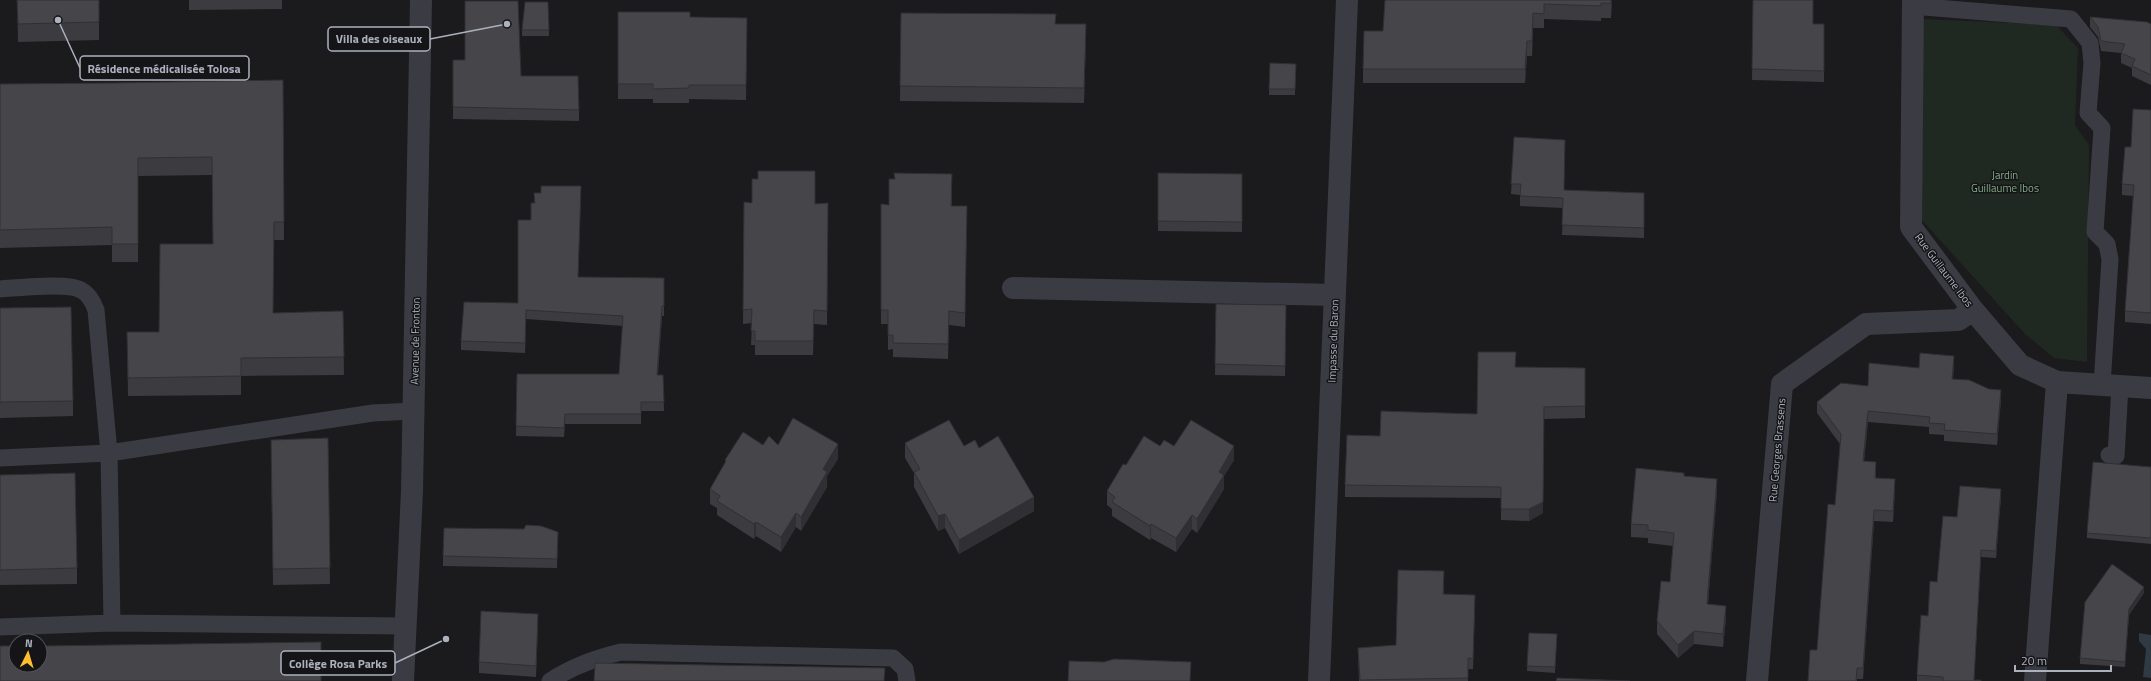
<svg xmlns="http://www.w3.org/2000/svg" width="2151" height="681" font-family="'Titillium Web',sans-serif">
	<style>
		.green { fill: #202921 }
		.water { fill: #2f3a43 }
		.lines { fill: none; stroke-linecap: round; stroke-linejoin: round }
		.service { stroke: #3b3c43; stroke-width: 17 }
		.minor { stroke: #3b3c43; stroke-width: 22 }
		.tertiary { stroke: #3b3c43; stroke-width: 22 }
		.wall { fill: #3b3b40 }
		.shaded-wall { fill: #303034 }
		.building { fill: #45454a; stroke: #303034 }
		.labels { text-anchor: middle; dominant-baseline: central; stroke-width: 3; stroke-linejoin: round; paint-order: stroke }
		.park-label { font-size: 11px; fill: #82aa85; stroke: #151518 }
		.street-label { font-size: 11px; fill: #acb1be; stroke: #151518 }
		.leader { fill: none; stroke: #acb1be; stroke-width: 1.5 }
		.callout-dot { fill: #acb1be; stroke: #151518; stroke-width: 1.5 }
		.callout { fill: #151518; stroke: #acb1be; stroke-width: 1.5 }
		.callout-label { font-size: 12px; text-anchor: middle; font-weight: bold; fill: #acb1be }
	</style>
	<rect width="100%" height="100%" fill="#1b1a1d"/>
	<path class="green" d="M 1922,19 L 2056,25 L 2078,48 L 2075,125 L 2089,145 L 2087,362 L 2054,358 L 2025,334 L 1920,218 Z"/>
	<path class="water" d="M 2139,633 L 2151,635 L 2151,678 L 2143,677 L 2146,649 L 2139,641 Z"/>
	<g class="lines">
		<path class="service" d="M 1912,6 L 2071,19 L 2090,43 L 2092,63 L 2088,113 L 2102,128 L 2095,232 L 2107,244 L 2110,259 L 2102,385
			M 0,289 C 18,288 67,282 81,290 C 89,294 93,302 96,310 L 109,453 L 112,623
			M 2109,455 L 2116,456 L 2120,386
			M 0,458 L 109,453 L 373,413 L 414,411
			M 0,627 L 112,623 L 406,626
			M 550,681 C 573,666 595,658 621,652 L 893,658 L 905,669 L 907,681"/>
		<path class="minor" d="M 1913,0 L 1911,227 L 1973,310 L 2020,365 L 2057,382 L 2151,388
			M 1013,288 L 1335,295
			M 1319,681 L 1347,0
			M 1757,681 L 1782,384 L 1866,324 L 1958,320 L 1973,310
			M 2035,681 L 2057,382"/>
		<path class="tertiary" d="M 403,681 L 412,491 L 421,0"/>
	</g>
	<path class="wall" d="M 17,0 L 99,0 L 99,40 L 18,42 Z
		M 189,0 L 282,0 L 282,9 L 189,10 Z
		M 1385,0 L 1612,0 L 1611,18 L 1601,18 L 1601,21 L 1544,19 L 1544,28 L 1533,28 L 1532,56 L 1527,56 L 1525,83 L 1363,83 L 1363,69 L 1383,31 Z
		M 1753,0 L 1813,24 L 1824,24 L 1824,82 L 1752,80 Z
		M 548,2 L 549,36 L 522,36 L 522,30 Z
		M 618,12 L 690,17 L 747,18 L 746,100 L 689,99 L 689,103 L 653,103 L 653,99 L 618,99 Z
		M 901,13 L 1086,39 L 1084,103 L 900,101 Z
		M 2090,17 L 2151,24 L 2151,85 L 2132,76 L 2132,68 L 2121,63 L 2121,53 L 2101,51 L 2098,37 L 2090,27 Z
		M 453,60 L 521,76 L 579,110 L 579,121 L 453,119 Z
		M 1296,64 L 1295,95 L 1269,95 L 1269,89 Z
		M 283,80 L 284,240 L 274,240 L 273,313 L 343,311 L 344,375 L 241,376 L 241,395 L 128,396 L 127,332 L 159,332 L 213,244 L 212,175 L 138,176 L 138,262 L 112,262 L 112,245 L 0,248 L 0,84 L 114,83 Z
		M 2151,110 L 2151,324 L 2125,322 L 2125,311 L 2133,196 L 2122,195 L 2122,184 L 2131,147 Z
		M 1514,137 L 1564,190 L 1644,193 L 1644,238 L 1562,235 L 1563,208 L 1520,206 L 1520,195 L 1511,194 Z
		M 1158,173 L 1242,174 L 1242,232 L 1158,231 Z
		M 952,188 L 952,206 L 967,206 L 965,327 L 949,325 L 948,359 L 893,357 L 893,349 L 888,350 L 888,324 L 881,324 L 881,204 L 889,205 Z
		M 534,193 L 581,196 L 578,277 L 664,278 L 664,316 L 662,316 L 658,375 L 663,375 L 664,411 L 641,411 L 641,424 L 565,424 L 564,437 L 516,436 L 517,374 L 619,374 L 623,326 L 526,319 L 525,353 L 461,350 L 461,341 L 518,303 L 531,220 L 534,203 Z
		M 744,202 L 752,203 L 815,204 L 828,203 L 827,325 L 814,324 L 813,355 L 755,355 L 755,345 L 751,345 L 752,323 L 743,324 Z
		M 1216,304 L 1286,305 L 1285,376 L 1215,375 Z
		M 0,308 L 73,401 L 73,416 L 0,418 Z
		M 1954,366 L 1953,379 L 2001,400 L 1997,445 L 1944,441 L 1944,435 L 1929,434 L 1929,427 L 1868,422 L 1864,461 L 1876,473 L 1876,478 L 1895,490 L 1893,522 L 1874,521 L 1863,679 L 1857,679 L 1857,681 L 1808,681 L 1817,650 L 1835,505 L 1840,444 L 1817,413 L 1817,402 L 1868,386 L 1919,368 Z
		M 1516,367 L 1585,368 L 1585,418 L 1544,419 L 1543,513 L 1529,521 L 1501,520 L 1501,498 L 1345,497 L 1345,485 L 1380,436 L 1477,414 Z
		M 328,438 L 330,584 L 273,585 L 271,456 Z
		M 905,443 L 979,448 L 1034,511 L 959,554 L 945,528 L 938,531 L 914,487 L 914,473 L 905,458 Z
		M 763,445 L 778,445 L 838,459 L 827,476 L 827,487 L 801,531 L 796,527 L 781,552 L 756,536 L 754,539 L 717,515 L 717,508 L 710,504 L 710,489 L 725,465 L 725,460 Z
		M 1160,446 L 1174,446 L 1234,460 L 1224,476 L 1224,489 L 1197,533 L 1192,529 L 1176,552 L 1151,538 L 1150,540 L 1112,516 L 1112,509 L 1107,505 L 1107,491 Z
		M 2151,467 L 2151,544 L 2087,538 L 2087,533 Z
		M 0,475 L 77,568 L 77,584 L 0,585 Z
		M 1684,476 L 1717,492 L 1708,604 L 1726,619 L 1723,647 L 1694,644 L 1678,658 L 1657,634 L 1657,621 L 1670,582 L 1673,546 L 1648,543 L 1648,538 L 1631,537 L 1631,524 Z
		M 2001,497 L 1996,558 L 1981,557 L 1974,680 L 1981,681 L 1917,681 L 1917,675 L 1928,616 L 1957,517 Z
		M 558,532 L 557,568 L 443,566 L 443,556 Z
		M 1444,581 L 1444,594 L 1475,605 L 1473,669 L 1468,669 L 1468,681 L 1359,681 L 1358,658 L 1358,648 L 1396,645 Z
		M 2144,593 L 2129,615 L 2125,667 L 2080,664 L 2080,658 Z
		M 538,625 L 536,677 L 479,673 L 479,662 Z
		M 1529,633 L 1557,634 L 1555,673 L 1527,671 Z"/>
	<path class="shaded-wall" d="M 1611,0 L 1612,0 L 1611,18 Z
		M 1533,13 L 1533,28 L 1532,56 L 1532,41 Z
		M 1086,24 L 1086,39 L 1084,103 L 1084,88 Z
		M 1527,41 L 1527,56 L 1525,83 L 1525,69 Z
		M 662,306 L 662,316 L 657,384 L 657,375 Z
		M 526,310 L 526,319 L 525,353 L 525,343 Z
		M 1954,356 L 1954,366 L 1952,389 L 1952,379 Z
		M 2001,390 L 2001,400 L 1997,445 L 1997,434 Z
		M 1868,411 L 1868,422 L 1863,472 L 1863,461 Z
		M 1544,419 L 1543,513 L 1529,521 L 1529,509 Z
		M 838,444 L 838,459 L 827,476 L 827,487 L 801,531 L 801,517 L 823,469 Z
		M 1234,446 L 1234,460 L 1224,476 L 1224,489 L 1197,533 L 1197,519 L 1219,472 Z
		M 1717,479 L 1717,492 L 1707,617 L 1707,604 Z
		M 1895,479 L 1895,490 L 1893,522 L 1893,511 Z
		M 2001,489 L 2001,497 L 1996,558 L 1996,551 Z
		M 1034,497 L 1034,511 L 959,554 L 959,540 Z
		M 1874,510 L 1874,521 L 1863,679 L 1863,668 Z
		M 796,513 L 796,527 L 781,552 L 781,537 Z
		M 945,514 L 945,528 L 938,531 L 938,516 Z
		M 1192,515 L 1192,529 L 1176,552 L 1176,538 Z
		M 756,522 L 756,536 L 754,539 L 754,524 Z
		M 1151,524 L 1151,538 L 1150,540 L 1150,526 Z
		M 1981,550 L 1981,557 L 1974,681 Z
		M 2144,587 L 2144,593 L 2129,615 L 2125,667 L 2129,609 Z
		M 1475,595 L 1475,605 L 1473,669 L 1473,659 Z
		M 1726,606 L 1726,619 L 1723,647 L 1723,634 Z
		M 1694,631 L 1694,644 L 1678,658 L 1678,645 Z"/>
	<path class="building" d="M 17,0 L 99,0 L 99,22 L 18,24 Z
		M 1385,0 L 1611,0 L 1611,3 L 1601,3 L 1601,6 L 1544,4 L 1544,14 L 1533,13 L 1532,41 L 1527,41 L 1525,69 L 1363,69 L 1364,31 L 1383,31 Z
		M 1753,0 L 1813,0 L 1813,24 L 1824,24 L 1824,71 L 1752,69 Z
		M 465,1 L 518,1 L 521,76 L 578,76 L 579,110 L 453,107 L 453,60 L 465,60 Z
		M 525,2 L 548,2 L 549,30 L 522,30 Z
		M 618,12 L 690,12 L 690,17 L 747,18 L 746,85 L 689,85 L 689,88 L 653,89 L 653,84 L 618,84 Z
		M 901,13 L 1056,14 L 1055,24 L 1086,24 L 1084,88 L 900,86 Z
		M 2090,17 L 2147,22 L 2151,24 L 2151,75 L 2132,66 L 2135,59 L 2121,53 L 2125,44 L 2101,41 L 2098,27 Z
		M 1270,63 L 1296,64 L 1295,89 L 1269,89 Z
		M 283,80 L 284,222 L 274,222 L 273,313 L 343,311 L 344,357 L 241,358 L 241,376 L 128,378 L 127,332 L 159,332 L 160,244 L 213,244 L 212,157 L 138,158 L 138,244 L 112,244 L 112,227 L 0,230 L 0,84 L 114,83 Z
		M 2133,109 L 2151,110 L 2151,313 L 2125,311 L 2134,185 L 2122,184 L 2125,147 L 2131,147 Z
		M 1514,137 L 1565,140 L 1564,190 L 1644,193 L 1644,228 L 1562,225 L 1563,198 L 1520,196 L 1521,184 L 1511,184 Z
		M 758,171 L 815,171 L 815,204 L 828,203 L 827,311 L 814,310 L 813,341 L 755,341 L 755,331 L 751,331 L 752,309 L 743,310 L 744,202 L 752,203 L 752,179 L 758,179 Z
		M 894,173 L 952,174 L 951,206 L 967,206 L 965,313 L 949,311 L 948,344 L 893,343 L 893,335 L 888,335 L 888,310 L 881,310 L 881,204 L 889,205 L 889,179 L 895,179 Z
		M 1158,173 L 1242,174 L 1242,222 L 1158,221 Z
		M 541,186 L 581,186 L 578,277 L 664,278 L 664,306 L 662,306 L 657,375 L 663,375 L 664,402 L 641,402 L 641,414 L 565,414 L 564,428 L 516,426 L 517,374 L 619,374 L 623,316 L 526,310 L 525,343 L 461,341 L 464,302 L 518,303 L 518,220 L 531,220 L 531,203 L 535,203 L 534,193 L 541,193 Z
		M 1216,304 L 1286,305 L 1285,366 L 1215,364 Z
		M 71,307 L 73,401 L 0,402 L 0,308 Z
		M 1478,352 L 1516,352 L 1515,367 L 1585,368 L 1585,406 L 1544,407 L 1543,502 L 1529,509 L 1501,509 L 1501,487 L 1345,485 L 1347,435 L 1380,436 L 1381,411 L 1477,414 Z
		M 1920,353 L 1954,356 L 1952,379 L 1969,380 L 1989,389 L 2001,390 L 1997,434 L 1944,430 L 1945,424 L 1929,423 L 1930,417 L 1868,411 L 1863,461 L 1876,462 L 1875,478 L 1895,479 L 1893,511 L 1874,510 L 1863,668 L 1857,668 L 1856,681 L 1808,681 L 1810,650 L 1817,650 L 1828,504 L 1835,505 L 1841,434 L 1817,402 L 1841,383 L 1868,386 L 1869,363 L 1919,368 Z
		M 793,418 L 838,444 L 823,469 L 827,472 L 801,517 L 796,513 L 781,537 L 756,522 L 754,524 L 717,501 L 720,496 L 710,489 L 726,461 L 725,460 L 743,432 L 763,445 L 769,436 L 778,445 Z
		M 949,420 L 964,446 L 975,440 L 979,448 L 998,436 L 1034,497 L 959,540 L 945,514 L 938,516 L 914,472 L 920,469 L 905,443 Z
		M 1191,420 L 1234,446 L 1219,472 L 1224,475 L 1197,519 L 1192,515 L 1176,538 L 1151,524 L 1150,526 L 1112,502 L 1115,497 L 1107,491 L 1123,464 L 1126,465 L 1144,436 L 1160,446 L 1164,440 L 1174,446 Z
		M 328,438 L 330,568 L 273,569 L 271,440 Z
		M 2093,462 L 2151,467 L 2151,538 L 2087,533 Z
		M 1636,468 L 1684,473 L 1684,476 L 1717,479 L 1707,604 L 1726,606 L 1723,634 L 1694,631 L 1678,645 L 1657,621 L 1661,581 L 1670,582 L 1674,533 L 1648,530 L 1648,525 L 1631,524 Z
		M 75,473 L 77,568 L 0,570 L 0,475 Z
		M 1960,486 L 2001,489 L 1996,551 L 1981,550 L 1974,680 L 1981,680 L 1981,681 L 1943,681 L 1943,677 L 1917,675 L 1921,615 L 1928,616 L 1930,581 L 1937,582 L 1943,516 L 1957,517 Z
		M 526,525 L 541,526 L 558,532 L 557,559 L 443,556 L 444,528 L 524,529 Z
		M 2112,564 L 2144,587 L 2129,609 L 2125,662 L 2080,658 L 2085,602 Z
		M 1398,570 L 1444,571 L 1443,594 L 1475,595 L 1473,659 L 1468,658 L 1468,678 L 1360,680 L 1358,648 L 1396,645 Z
		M 481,611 L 538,614 L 536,666 L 479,662 Z
		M 1529,633 L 1557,634 L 1555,667 L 1527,666 Z
		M 321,642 L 321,681 L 0,681 L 0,646 L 16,646 L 16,665 L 40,665 L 40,646 Z
		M 1114,659 L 1191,662 L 1190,681 L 1068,681 L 1069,661 L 1104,662 Z
		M 595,663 L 885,668 L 884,681 L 594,681 Z
		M 1557,678 L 1630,681 L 1556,681 Z"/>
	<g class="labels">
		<g class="park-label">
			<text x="2005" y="175">Jardin<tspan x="2005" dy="13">Guillaume Ibos</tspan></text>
		</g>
		<g class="street-label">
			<text transform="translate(1944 270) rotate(53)">Rue Guillaume Ibos</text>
			<text transform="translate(415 341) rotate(-89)">Avenue de Fronton</text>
			<text transform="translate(1333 341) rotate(-88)">Impasse du Baron</text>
			<text transform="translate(1777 450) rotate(-85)">Rue Georges Brassens</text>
		</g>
	</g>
	<path class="leader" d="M507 24L430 39M58 20L80 68M446 639L395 663"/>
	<g class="callout-dot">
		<circle cx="507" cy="24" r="4"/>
		<circle cx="58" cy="20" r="4"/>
		<circle cx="446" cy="639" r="4"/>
	</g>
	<g class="callout">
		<rect x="328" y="27" width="102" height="24" rx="4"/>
		<rect x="80" y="56" width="169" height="24" rx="4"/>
		<rect x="281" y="651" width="114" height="24" rx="4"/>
	</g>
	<g class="callout-label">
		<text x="379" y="43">Villa des oiseaux</text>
		<text x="164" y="73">Résidence médicalisée Tolosa</text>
		<text x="338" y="668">Collège Rosa Parks</text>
	</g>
	<g transform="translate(28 653) rotate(5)"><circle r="19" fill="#151518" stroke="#51535a"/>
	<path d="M0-3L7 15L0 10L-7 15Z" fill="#ffbd31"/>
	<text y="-6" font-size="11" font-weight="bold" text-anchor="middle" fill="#acb1be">N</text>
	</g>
	<path d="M2015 665v6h96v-6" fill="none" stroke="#acb1be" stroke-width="2"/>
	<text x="2021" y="665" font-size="12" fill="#acb1be" stroke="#151518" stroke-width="3" paint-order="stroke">20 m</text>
</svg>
